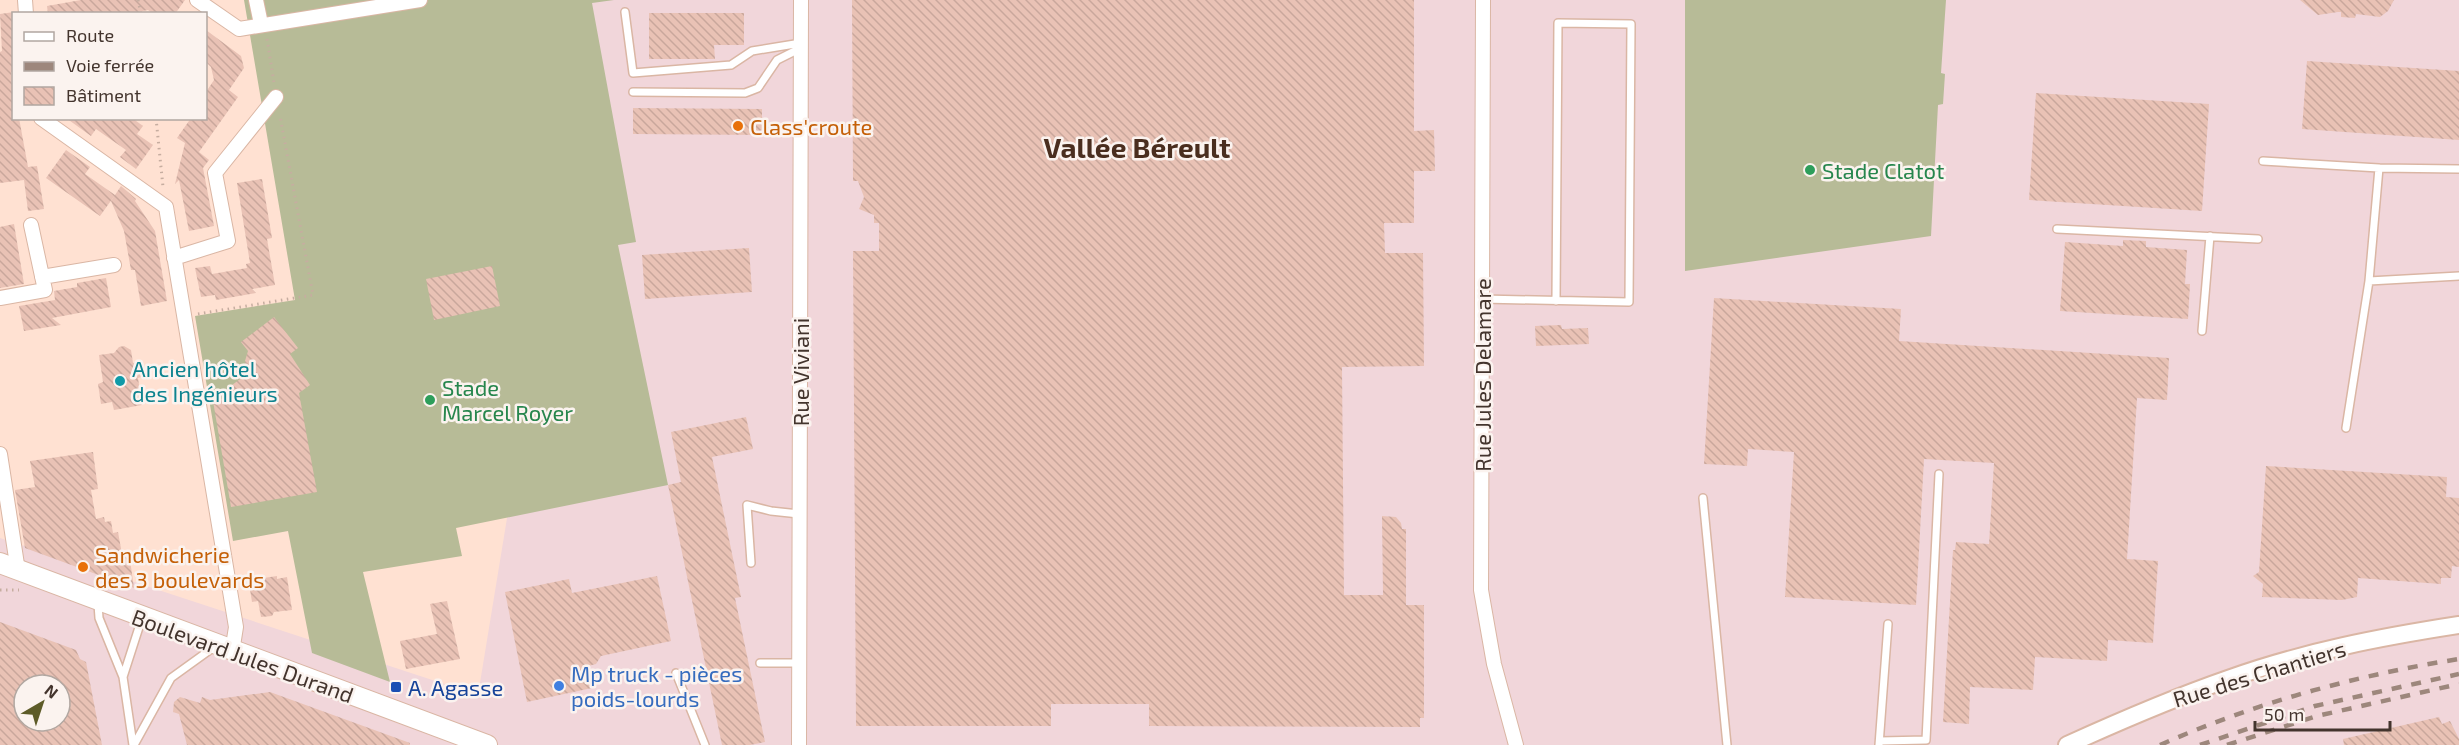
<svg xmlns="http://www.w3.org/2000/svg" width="2459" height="745" font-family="'Exo 2',sans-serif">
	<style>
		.industrial { fill: #f1d6da; fill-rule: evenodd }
		.grass { fill: #b7bb97 }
		.building { fill: url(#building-back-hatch); fill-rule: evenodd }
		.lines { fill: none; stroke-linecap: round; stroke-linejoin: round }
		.service-casing { stroke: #dab6a4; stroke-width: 10 }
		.minor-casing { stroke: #dab6a4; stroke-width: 16 }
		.tertiary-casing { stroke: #dab6a4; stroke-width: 20 }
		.secondary-casing { stroke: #dab6a4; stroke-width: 22 }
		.path { stroke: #c6ada0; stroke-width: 3; stroke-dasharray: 1.5 4.5; stroke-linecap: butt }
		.service { stroke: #fff; stroke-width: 7 }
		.minor { stroke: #fff; stroke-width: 14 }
		.tertiary { stroke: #fff; stroke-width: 16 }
		.secondary { stroke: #fff; stroke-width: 20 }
		.rail { stroke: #9d877c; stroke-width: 4.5; stroke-dasharray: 10 10; stroke-linecap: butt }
		.food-dot { fill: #e8710a; stroke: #fbf3ef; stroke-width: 2 }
		.leisure-dot { fill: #2e9e5b; stroke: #fbf3ef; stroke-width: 2 }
		.culture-dot { fill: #0f9aa8; stroke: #fbf3ef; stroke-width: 2 }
		.shop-dot { fill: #3f7fe0; stroke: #fbf3ef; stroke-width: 2 }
		.transit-dot { fill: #1a4fb4; stroke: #fbf3ef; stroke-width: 2 }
		.labels { text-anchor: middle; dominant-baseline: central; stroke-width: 5; stroke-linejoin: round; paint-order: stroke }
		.food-label { font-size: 22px; fill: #c56008; stroke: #fbf3ef; text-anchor: start }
		.leisure-label { font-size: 22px; fill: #27864d; stroke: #fbf3ef; text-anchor: start }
		.culture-label { font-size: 22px; fill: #0d838f; stroke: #fbf3ef; text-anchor: start }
		.street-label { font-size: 22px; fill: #43342d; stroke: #fbf3ef }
		.shop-label { font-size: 22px; fill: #366cbe; stroke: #fbf3ef; text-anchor: start }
		.transit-label { font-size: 22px; fill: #164399; stroke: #fbf3ef; text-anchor: start }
		.district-label { font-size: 28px; font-weight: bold; fill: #4a2e1f; stroke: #fbf3ef }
	</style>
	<defs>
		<pattern id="building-back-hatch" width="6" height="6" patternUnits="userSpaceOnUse" patternTransform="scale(1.5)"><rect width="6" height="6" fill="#e9c2b5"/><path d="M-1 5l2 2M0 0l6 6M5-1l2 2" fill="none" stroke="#c9a79c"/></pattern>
	</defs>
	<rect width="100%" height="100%" fill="#ffe1d2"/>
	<path class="industrial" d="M 592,0 L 2459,0 L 2459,745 L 0,745 L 0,538 L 478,695 ZM 24,685 L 60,685 L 60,721 L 24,721 Z"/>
	<path class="grass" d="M 244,0 L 614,0 L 592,3 L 636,242 L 618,245 L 668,485 L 456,528 L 462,556 L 363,572 L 390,682 L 312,653 L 288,531 L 233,541 L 195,316 L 295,300 Z
		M 1685,0 L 1946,0 L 1941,73 L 1945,74 L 1943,104 L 1938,105 L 1931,236 L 1685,271 Z"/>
	<path class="building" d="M 81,0 L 185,0 L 175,14 L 153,14 L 148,10 L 127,14 L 48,14 L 47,6 Z
		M 852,0 L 1414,0 L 1414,131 L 1434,130 L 1435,171 L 1414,171 L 1414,223 L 1384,223 L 1385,253 L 1423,253 L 1424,366 L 1342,367 L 1344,595 L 1383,595 L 1382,516 L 1396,517 L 1401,523 L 1402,529 L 1406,529 L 1406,605 L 1424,605 L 1424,718 L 1420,718 L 1420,727 L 1149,726 L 1149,704 L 1051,704 L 1051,726 L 856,726 L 853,251 L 879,251 L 879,223 L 874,223 L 874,215 L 859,209 L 864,197 L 858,181 L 853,181 Z
		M 2300,0 L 2394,0 L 2388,11 L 2380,17 L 2356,14 L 2355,18 L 2341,17 L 2341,12 L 2338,12 L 2318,15 Z
		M 14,12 L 14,72 L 11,72 L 14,118 L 19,118 L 28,167 L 37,166 L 44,209 L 28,211 L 24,180 L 0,183 L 0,52 L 2,51 L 0,14 Z
		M 649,13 L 744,13 L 744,45 L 714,45 L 715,59 L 649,59 Z
		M 206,30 L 241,56 L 244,68 L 229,90 L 238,97 L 199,152 L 209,160 L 203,168 L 214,226 L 189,231 L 179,180 L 175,184 L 185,143 L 177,138 L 191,118 L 206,118 L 206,92 L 214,80 L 211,67 L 206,62 Z
		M 2307,61 L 2459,71 L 2459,140 L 2302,129 Z
		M 2036,93 L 2209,104 L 2202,211 L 2029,200 Z
		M 633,108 L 762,109 L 762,135 L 633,134 Z
		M 66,118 L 132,118 L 143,126 L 137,134 L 153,145 L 136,169 L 120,157 L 126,150 L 96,129 L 91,136 Z
		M 66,150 L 90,167 L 85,174 L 115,195 L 100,216 L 46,178 Z
		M 262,179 L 272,238 L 267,239 L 275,285 L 252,289 L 256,293 L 216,300 L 215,295 L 201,297 L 195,268 L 210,266 L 212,274 L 247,268 L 246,264 L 250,263 L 237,183 Z
		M 121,186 L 136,199 L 135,201 L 155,231 L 167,301 L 141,306 L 135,270 L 131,270 L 124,231 L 111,201 Z
		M 14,224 L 24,284 L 0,288 L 0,227 Z
		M 2123,240 L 2146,241 L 2146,247 L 2187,250 L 2185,284 L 2190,284 L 2188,319 L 2060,311 L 2065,242 L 2123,246 Z
		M 749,248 L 752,292 L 645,299 L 642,255 Z
		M 492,266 L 500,306 L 434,320 L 426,279 Z
		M 106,278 L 111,307 L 52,318 L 61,325 L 24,331 L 19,306 L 55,300 L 54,291 L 77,287 L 77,283 Z
		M 1714,298 L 1901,309 L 1899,341 L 2169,358 L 2167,400 L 2137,398 L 2127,559 L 2158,561 L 2153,643 L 2108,640 L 2107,661 L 2035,657 L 2033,690 L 1970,687 L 1969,724 L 1943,722 L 1953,550 L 1955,550 L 1956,542 L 1989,544 L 1994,463 L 1924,459 L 1916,605 L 1785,597 L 1794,452 L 1748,449 L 1747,466 L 1704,464 Z
		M 274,317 L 298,348 L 290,354 L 310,385 L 299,393 L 317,492 L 231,507 L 213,401 L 235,397 L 232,385 L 247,374 L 245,361 L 248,351 L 241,342 Z
		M 1561,325 L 1562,329 L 1588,328 L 1589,344 L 1536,346 L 1535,326 Z
		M 124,346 L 131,350 L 133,363 L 139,362 L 141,377 L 138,378 L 142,405 L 114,410 L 112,402 L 101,404 L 98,384 L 103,382 L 99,355 L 114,353 L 119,347 Z
		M 746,417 L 753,449 L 712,457 L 741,597 L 735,598 L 765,742 L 750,745 L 722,745 L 668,485 L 681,482 L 671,432 Z
		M 93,452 L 98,489 L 91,490 L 96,519 L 104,517 L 105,522 L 111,521 L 113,533 L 118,532 L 122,554 L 130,560 L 134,588 L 25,548 L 15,490 L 35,487 L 30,461 Z
		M 2266,466 L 2447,477 L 2446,497 L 2459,498 L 2459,567 L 2452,566 L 2451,578 L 2441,578 L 2441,584 L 2358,578 L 2357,597 L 2342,600 L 2262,597 L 2263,584 L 2253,576 L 2259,572 Z
		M 277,576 L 277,579 L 287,577 L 292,610 L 274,612 L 272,616 L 261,617 L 258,601 L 252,602 L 249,583 L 257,581 L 257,579 Z
		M 657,576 L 671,641 L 601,656 L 596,664 L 588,666 L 592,688 L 527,702 L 505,592 L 569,579 L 572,593 Z
		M 447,601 L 460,659 L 406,669 L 400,641 L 437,634 L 430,604 Z
		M 0,622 L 76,650 L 80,659 L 86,662 L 102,745 L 0,745 ZM 24,685 L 60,685 L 60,721 L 24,721 Z
		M 270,692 L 410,743 L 410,745 L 187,745 L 179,714 L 173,712 L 174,702 L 180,697 L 200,703 L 202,697 L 210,700 Z
		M 2439,717 L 2442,724 L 2450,721 L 2459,739 L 2459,745 L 2344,745 L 2343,739 Z"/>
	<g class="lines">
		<g class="service-casing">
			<path id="service" d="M 625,12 L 633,73 L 731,65 L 752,51 L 801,43
				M 633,92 L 745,93 L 758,88 L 777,60 L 801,48
				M 2263,161 L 2379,168 L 2459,169
				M 2057,229 L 2258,239
				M 2369,281 L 2379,168
				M 1482,299 L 1629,302 L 1631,24 L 1558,23 L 1556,301
				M 2202,331 L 2210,236
				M 2346,428 L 2369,281 L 2459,276
				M 1703,498 L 1727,745
				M 751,563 L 747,505 L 771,511 L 799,514
				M 98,604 L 99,618 L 123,677
				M 760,663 L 799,663
				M 676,673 L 705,745
				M 1880,741 L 1926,740 L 1939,474
				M 133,745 L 123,677 L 142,618
				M 134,745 L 171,678 L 214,647
				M 1879,745 L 1888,624"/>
		</g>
		<g class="minor-casing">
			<path id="minor" d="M 25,0 L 26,14
				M 197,0 L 239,29 L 420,0
				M 256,0 L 261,24
				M 1483,0 L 1481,590 L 1494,664 L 1516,745
				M 41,118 L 166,207 L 236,627 L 232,652
				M 174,258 L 228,241 L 215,173 L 276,97
				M 42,277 L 114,265
				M 0,298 L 45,290 L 31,225
				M 0,454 L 18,571
				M 799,745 L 801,0"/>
		</g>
		<g class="tertiary-casing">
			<path id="tertiary" d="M 2067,745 C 2120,721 2173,698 2228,679 C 2303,652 2381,637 2459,625"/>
		</g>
		<g class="secondary-casing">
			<path id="secondary" d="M 0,563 L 487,745"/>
		</g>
		<path class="path" d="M 138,0 L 141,14
			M 267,39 L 274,83
			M 156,118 L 163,187
			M 198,314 L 313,295 L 280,116
			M 0,590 L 19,590"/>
		<use href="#service" class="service"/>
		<use href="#minor" class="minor"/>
		<use href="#tertiary" class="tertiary"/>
		<use href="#secondary" class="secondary"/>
		<path class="rail" d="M 2160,745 C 2255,703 2357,675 2459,659
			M 2200,745 L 2315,706 L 2459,674
			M 2227,745 L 2317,716 L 2459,684"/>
	</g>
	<g class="food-dot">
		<circle cx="738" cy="126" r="6"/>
		<circle cx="83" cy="567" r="6"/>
	</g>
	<g class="leisure-dot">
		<circle cx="1810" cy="170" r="6"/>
		<circle cx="430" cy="400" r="6"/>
	</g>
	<circle class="culture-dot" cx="120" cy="381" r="6"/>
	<circle class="shop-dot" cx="559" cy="686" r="6"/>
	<rect class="transit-dot" x="390" y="681" width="12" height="12" rx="3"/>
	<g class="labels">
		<g class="food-label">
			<text x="750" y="126">Class'croute</text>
			<text x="95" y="554">Sandwicherie<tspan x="95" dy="25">des 3 boulevards</tspan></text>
		</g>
		<g class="leisure-label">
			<text x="1822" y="170">Stade Clatot</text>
			<text x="442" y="387">Stade<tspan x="442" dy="25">Marcel Royer</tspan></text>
		</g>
		<g class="culture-label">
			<text x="132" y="368">Ancien hôtel<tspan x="132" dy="25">des Ingénieurs</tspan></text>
		</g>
		<g class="street-label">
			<text transform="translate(800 372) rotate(-90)">Rue Viviani</text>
			<text transform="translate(1482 375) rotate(-90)">Rue Jules Delamare</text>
			<text transform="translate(243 655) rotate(20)">Boulevard Jules Durand</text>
			<text transform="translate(2259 673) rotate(-17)">Rue des Chantiers</text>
		</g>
		<g class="shop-label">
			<text x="571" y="673">Mp truck - pièces<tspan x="571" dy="25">poids-lourds</tspan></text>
		</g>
		<g class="transit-label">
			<text x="408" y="687">A. Agasse</text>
		</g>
		<g class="district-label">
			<text x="1137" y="147">Vallée Béreult</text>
		</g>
	</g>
	<rect x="12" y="12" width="195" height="108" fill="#fbf3ef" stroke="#b1a7a1" stroke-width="1.5"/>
	<rect x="24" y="32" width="30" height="9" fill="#ffffff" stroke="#b1a7a1" stroke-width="1.5"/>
	<text x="66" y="42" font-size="18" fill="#43342d">Route</text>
	<rect x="24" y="62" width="30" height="9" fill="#9d877c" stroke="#b1a7a1" stroke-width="1.5"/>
	<text x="66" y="72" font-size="18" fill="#43342d">Voie ferrée</text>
	<rect x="24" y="87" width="30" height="18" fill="url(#building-back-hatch)" stroke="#b1a7a1" stroke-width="1.5"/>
	<text x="66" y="102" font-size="18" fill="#43342d">Bâtiment</text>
	<g transform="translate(42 703) rotate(39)"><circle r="28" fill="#fbf3ef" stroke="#b1a7a1" stroke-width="1.5"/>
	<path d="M0-4.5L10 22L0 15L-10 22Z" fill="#5d5b28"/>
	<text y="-9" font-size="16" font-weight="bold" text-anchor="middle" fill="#43342d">N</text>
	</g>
	<path d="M2255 721v9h135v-9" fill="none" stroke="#43342d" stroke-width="3"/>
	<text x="2264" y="721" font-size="18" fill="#43342d" stroke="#fbf3ef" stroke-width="4.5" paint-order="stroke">50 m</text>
</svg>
